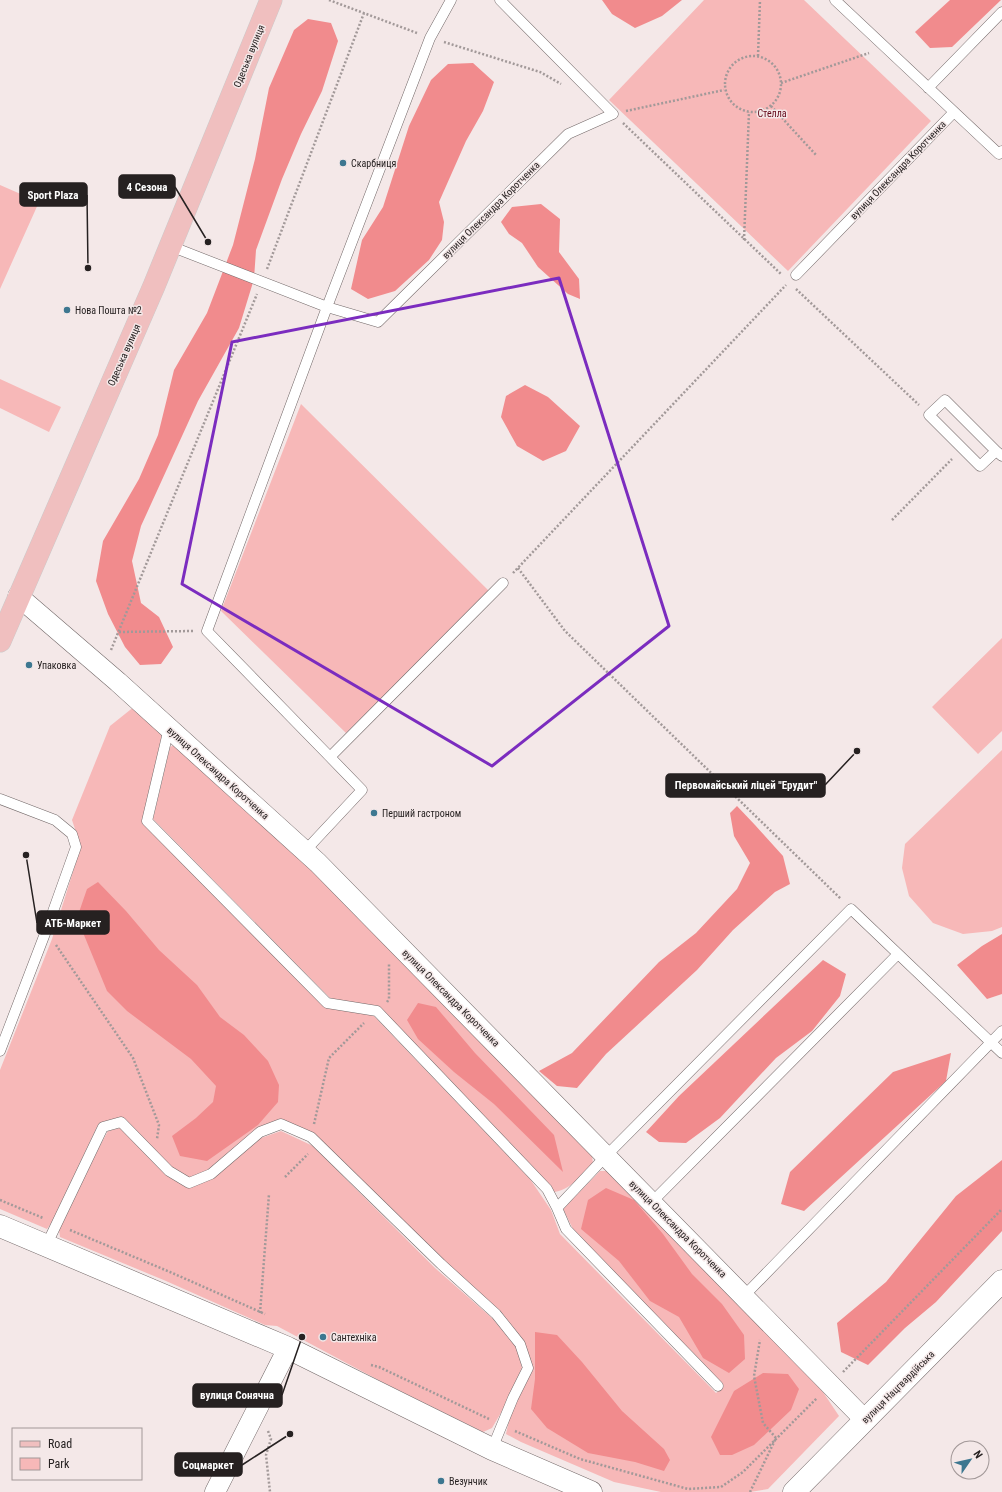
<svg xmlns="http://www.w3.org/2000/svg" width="1002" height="1492" font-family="'Roboto Condensed',sans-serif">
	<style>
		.green { fill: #f7b8b8 }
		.forest { fill: #f18b8d }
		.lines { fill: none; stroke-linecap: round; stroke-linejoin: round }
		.lane-casing { stroke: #726868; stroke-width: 11 }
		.street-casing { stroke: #726868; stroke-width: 21 }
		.secondary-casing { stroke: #726868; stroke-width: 23 }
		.primary-casing { stroke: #cbcaca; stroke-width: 23 }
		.path { stroke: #a29999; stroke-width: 2.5; stroke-dasharray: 2 2; stroke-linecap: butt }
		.lane { stroke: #fff; stroke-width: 10 }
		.street { stroke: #fff; stroke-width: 20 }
		.secondary { stroke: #fff; stroke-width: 22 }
		.primary { stroke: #f0bfbf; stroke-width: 22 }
		.marked { fill: none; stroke: #7b2cbf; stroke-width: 3; stroke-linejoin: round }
		.poi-dot { fill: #3d7790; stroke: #f4e8e8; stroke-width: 1.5 }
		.labels { text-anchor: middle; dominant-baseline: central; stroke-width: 3; stroke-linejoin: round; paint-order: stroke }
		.street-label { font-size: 10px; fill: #262121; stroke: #f4e8e8 }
		.park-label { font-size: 10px; fill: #640718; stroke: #f4e8e8 }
		.poi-label { font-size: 10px; fill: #262121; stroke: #f4e8e8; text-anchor: start }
		.leader { fill: none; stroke: #262121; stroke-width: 1.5 }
		.callout-dot { fill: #262121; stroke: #f4e8e8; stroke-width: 1.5 }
		.callout { fill: #262121; stroke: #262121; stroke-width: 1.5 }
		.callout-label { font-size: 11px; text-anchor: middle; font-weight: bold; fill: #fff }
	</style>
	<rect width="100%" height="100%" fill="#f4e8e8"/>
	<path class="green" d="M 704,0 L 804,0 L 931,121 L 788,271 L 609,100 Z
		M 0,185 L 39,202 L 0,289 Z
		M 0,379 L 61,407 L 49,432 L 0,408 Z
		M 301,404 L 489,591 L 346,733 L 221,611 Z
		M 1002,638 L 1002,731 L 978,754 L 932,707 Z
		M 135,706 L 163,731 L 142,821 L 327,1008 L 373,1015 L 530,1179 L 551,1210 L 560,1234 L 716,1393 L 724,1386 L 573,1229 L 563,1209 L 600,1171 L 611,1171 L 823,1392 L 839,1416 L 768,1489 L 750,1492 L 661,1492 L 614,1482 L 521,1442 L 506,1434 L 510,1416 L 527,1380 L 524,1343 L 503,1314 L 472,1292 L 312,1137 L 281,1124 L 267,1124 L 256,1130 L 209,1170 L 190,1178 L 172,1168 L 123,1118 L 98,1125 L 52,1222 L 47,1229 L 0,1209 L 0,1070 L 52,939 L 76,862 L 80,844 L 72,820 L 110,726 Z
		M 178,743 L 303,856 L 592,1155 L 593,1164 C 583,1175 569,1191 553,1192 L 380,1008 L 331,999 L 153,819 L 170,747 Z
		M 1002,750 L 1002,927 L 992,931 L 963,934 L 933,923 L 909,896 L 902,868 L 905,844 Z
		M 120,1128 L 168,1176 L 188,1188 L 211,1177 L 250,1142 L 281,1131 L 313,1146 L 435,1268 L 492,1318 L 517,1348 L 522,1368 L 502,1411 L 492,1428 L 483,1432 L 384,1383 L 277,1326 L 265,1325 L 166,1281 L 60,1237 L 59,1230 C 76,1197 90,1163 108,1131 Z"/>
	<path class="forest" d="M 602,0 L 682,0 L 662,16 L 635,28 L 612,14 Z
		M 950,0 L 1001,0 L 952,47 L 930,48 L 915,32 Z
		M 308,19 L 331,23 L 338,41 L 322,91 L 301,134 L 282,179 L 256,250 L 254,279 L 239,328 L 198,401 L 141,526 L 132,561 L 141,603 L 159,617 L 173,647 L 161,664 L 140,665 L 125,647 L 108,614 L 96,581 L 103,541 L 139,479 L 158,435 L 174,370 L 207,313 L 233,245 L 255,159 L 269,88 L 294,30 Z
		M 473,63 L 494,82 L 483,111 L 466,141 L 439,202 L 444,222 L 442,240 L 429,260 L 395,291 L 368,299 L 351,289 L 362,240 L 383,207 L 409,126 L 431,80 L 448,64 Z
		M 541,204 L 560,219 L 559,252 L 579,279 L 580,299 L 568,294 L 538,267 L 522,243 L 509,234 L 501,222 L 512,207 Z
		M 525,385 L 548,397 L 580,426 L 566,451 L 543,461 L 517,446 L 501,417 L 506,396 Z
		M 737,806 L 755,825 L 783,856 L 790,884 L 775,892 L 733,930 L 697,970 L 606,1054 L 577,1088 L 557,1086 L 539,1071 L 572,1053 L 659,962 L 696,933 L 737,889 L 750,863 L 734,836 L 730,813 Z
		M 98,882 L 126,911 L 159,950 L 197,985 L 220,1017 L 244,1035 L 268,1061 L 279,1085 L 278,1102 L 258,1125 L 207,1161 L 180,1156 L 172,1136 L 196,1118 L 213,1102 L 216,1086 L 191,1059 L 127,1011 L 107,991 L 77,918 L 87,889 Z
		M 1002,934 L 1002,994 L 987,999 L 957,965 L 982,946 Z
		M 823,960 L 846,974 L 840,996 L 812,1031 L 776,1058 L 720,1118 L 686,1143 L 659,1142 L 646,1132 L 679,1096 Z
		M 418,1003 L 436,1007 L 475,1053 L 554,1135 L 563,1172 L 494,1104 L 454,1072 L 418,1039 L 407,1020 Z
		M 951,1053 L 946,1081 L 804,1211 L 781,1204 L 790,1172 L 893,1072 Z
		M 1002,1160 L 1002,1231 L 936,1302 L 905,1328 L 868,1365 L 841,1352 L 837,1323 L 886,1282 L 956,1196 Z
		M 606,1188 L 634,1200 L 663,1234 L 692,1274 L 722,1304 L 744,1335 L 745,1359 L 729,1373 L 703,1358 L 679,1317 L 650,1301 L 619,1261 L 581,1229 L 588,1200 Z
		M 535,1332 L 557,1335 L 582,1362 L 622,1411 L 664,1449 L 670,1460 L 664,1471 L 635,1462 L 588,1453 L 547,1428 L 531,1409 L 535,1379 Z
		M 763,1373 L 788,1374 L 799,1389 L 791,1410 L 754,1445 L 732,1455 L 720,1455 L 711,1437 L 734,1391 Z"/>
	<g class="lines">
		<g class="lane-casing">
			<path id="lane" d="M 835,0 L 999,154 L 1002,151
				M 928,88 L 1002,12
				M 170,246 L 327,307 L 378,322 L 568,134 L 613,114 L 500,0
				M 796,275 L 954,112
				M 996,451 L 980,466 L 929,415 L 945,400 L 996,451 L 1002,456
				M 169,728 L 147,821 L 327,1003 L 377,1011 L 547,1189 L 557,1208 L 566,1229 L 718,1386
				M 330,757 L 207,631 L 327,307 L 430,38 L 451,0
				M 0,799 L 55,820 L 72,834 L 76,847 L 46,931 L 0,1051
				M 305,851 L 362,790 L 330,757 L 503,583
				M 652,1202 L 898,954
				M 557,1208 L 606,1156 L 851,909 L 1002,1053
				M 46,1246 L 103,1127 L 121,1122 L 169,1171 L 189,1183 L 211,1174 L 260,1132 L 281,1124 L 311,1137 L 441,1264 L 496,1314 L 520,1344 L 528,1368 L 513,1398 L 492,1449
				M 744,1296 L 1002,1031"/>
		</g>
		<g class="street-casing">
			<path id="street" d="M 18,596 L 118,682 L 318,863 L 865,1420
				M 215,1492 L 288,1348"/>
		</g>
		<g class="secondary-casing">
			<path id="secondary" d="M 0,1226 L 288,1348 L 492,1449 L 591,1492
				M 794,1492 L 1002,1281"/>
		</g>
		<g class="primary-casing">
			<path id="primary" d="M 0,641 L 154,286 L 271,0"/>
		</g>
		<path class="path" d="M 329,0 L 417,33
			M 444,42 L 540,72 L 561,84
			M725 84a28 28 0 1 1 56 0a28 28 0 1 1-56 0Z
			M 758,56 L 760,0
			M 781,83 L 869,53
			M 771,106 L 817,156
			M 626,111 L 724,90
			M 623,123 L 781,274
			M 744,240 L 749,112
			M 267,269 L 364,13
			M 796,289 L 919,405
			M 892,520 L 952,459
			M 518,568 L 565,631 L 841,899
			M 513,573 L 786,285
			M 119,632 L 193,631
			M 111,650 L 257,294
			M 56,945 L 133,1058 L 159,1125 L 157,1139
			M 387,1002 L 389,999 L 389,964
			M 314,1124 L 329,1058 L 364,1023
			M 285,1177 L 308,1154
			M 0,1200 L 43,1218
			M 70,1230 L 170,1272 L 265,1314
			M 260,1313 L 269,1194
			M 371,1365 L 379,1367 L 489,1419
			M 843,1372 L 1002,1209
			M 268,1431 L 271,1439 L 266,1455 L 270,1492
			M 515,1431 L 580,1459 L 688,1489 L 721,1487 L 743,1472 L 817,1398
			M 750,1492 L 776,1438 L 763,1423 L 754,1376 L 760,1340"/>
		<use href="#lane" class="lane"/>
		<use href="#street" class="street"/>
		<use href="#secondary" class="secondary"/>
		<use href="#primary" class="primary"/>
	</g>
	<path class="marked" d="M 559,278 L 669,626 L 492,766 L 182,584 L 232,342 Z"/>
	<g class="poi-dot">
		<circle cx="343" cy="163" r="4"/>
		<circle cx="67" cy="310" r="4"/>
		<circle cx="29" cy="665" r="4"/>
		<circle cx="374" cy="813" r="4"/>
		<circle cx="323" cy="1337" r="4"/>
		<circle cx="441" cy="1481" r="4"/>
	</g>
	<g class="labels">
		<g class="street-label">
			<text transform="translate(249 56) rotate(-68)">Одеська вулиця</text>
			<text transform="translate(898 170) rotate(-46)">вулиця Олександра Коротченка</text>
			<text transform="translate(491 210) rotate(-45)">вулиця Олександра Коротченка</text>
			<text transform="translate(124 355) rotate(-66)">Одеська вулиця</text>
			<text transform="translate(218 773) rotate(42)">вулиця Олександра Коротченка</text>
			<text transform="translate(451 998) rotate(45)">вулиця Олександра Коротченка</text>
			<text transform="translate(678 1229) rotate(45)">вулиця Олександра Коротченка</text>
			<text transform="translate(898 1387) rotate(-45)">вулиця Нацгвардійська</text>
		</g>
		<g class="park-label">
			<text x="772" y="113">Стелла</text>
		</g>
		<g class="poi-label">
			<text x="351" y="163">Скарбниця</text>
			<text x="75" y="310">Нова Пошта №2</text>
			<text x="37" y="665">Упаковка</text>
			<text x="382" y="813">Перший гастроном</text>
			<text x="331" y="1337">Сантехніка</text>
			<text x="449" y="1481">Везунчик</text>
		</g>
	</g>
	<path class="leader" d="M208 242L175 187M88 268L87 195M857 751L825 785M26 855L37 923M302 1337L282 1395M290 1434L242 1465"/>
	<g class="callout-dot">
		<circle cx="208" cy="242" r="4"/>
		<circle cx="88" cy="268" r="4"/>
		<circle cx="857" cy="751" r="4"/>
		<circle cx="26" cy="855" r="4"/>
		<circle cx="302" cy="1337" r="4"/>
		<circle cx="290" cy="1434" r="4"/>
	</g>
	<g class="callout">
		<rect x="119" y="175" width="56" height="23" rx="4"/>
		<rect x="20" y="183" width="67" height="23" rx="4"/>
		<rect x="666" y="774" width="159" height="23" rx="4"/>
		<rect x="37" y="911" width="72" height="23" rx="4"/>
		<rect x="193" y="1384" width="89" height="23" rx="4"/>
		<rect x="175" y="1453" width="67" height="23" rx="4"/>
	</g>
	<g class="callout-label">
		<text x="147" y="191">4 Сезона</text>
		<text x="53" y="199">Sport Plaza</text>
		<text x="746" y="789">Первомайський ліцей "Ерудит"</text>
		<text x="73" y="927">АТБ-Маркет</text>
		<text x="237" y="1399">вулиця Сонячна</text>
		<text x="208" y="1469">Соцмаркет</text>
	</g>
	<rect x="12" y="1428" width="130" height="52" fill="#f4e8e8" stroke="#a29898"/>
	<rect x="20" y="1441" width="20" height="6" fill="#f0bfbf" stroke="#a29898"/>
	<text x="48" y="1448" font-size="12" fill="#262121">Road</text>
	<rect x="20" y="1458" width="20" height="12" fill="#f7b8b8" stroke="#a29898"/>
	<text x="48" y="1468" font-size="12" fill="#262121">Park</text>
	<g transform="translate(970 1460) rotate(56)"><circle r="19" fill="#f4e8e8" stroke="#a29898"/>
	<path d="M0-3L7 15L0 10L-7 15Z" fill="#3d7790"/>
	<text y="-6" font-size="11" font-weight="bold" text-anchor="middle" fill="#262121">N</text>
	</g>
</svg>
